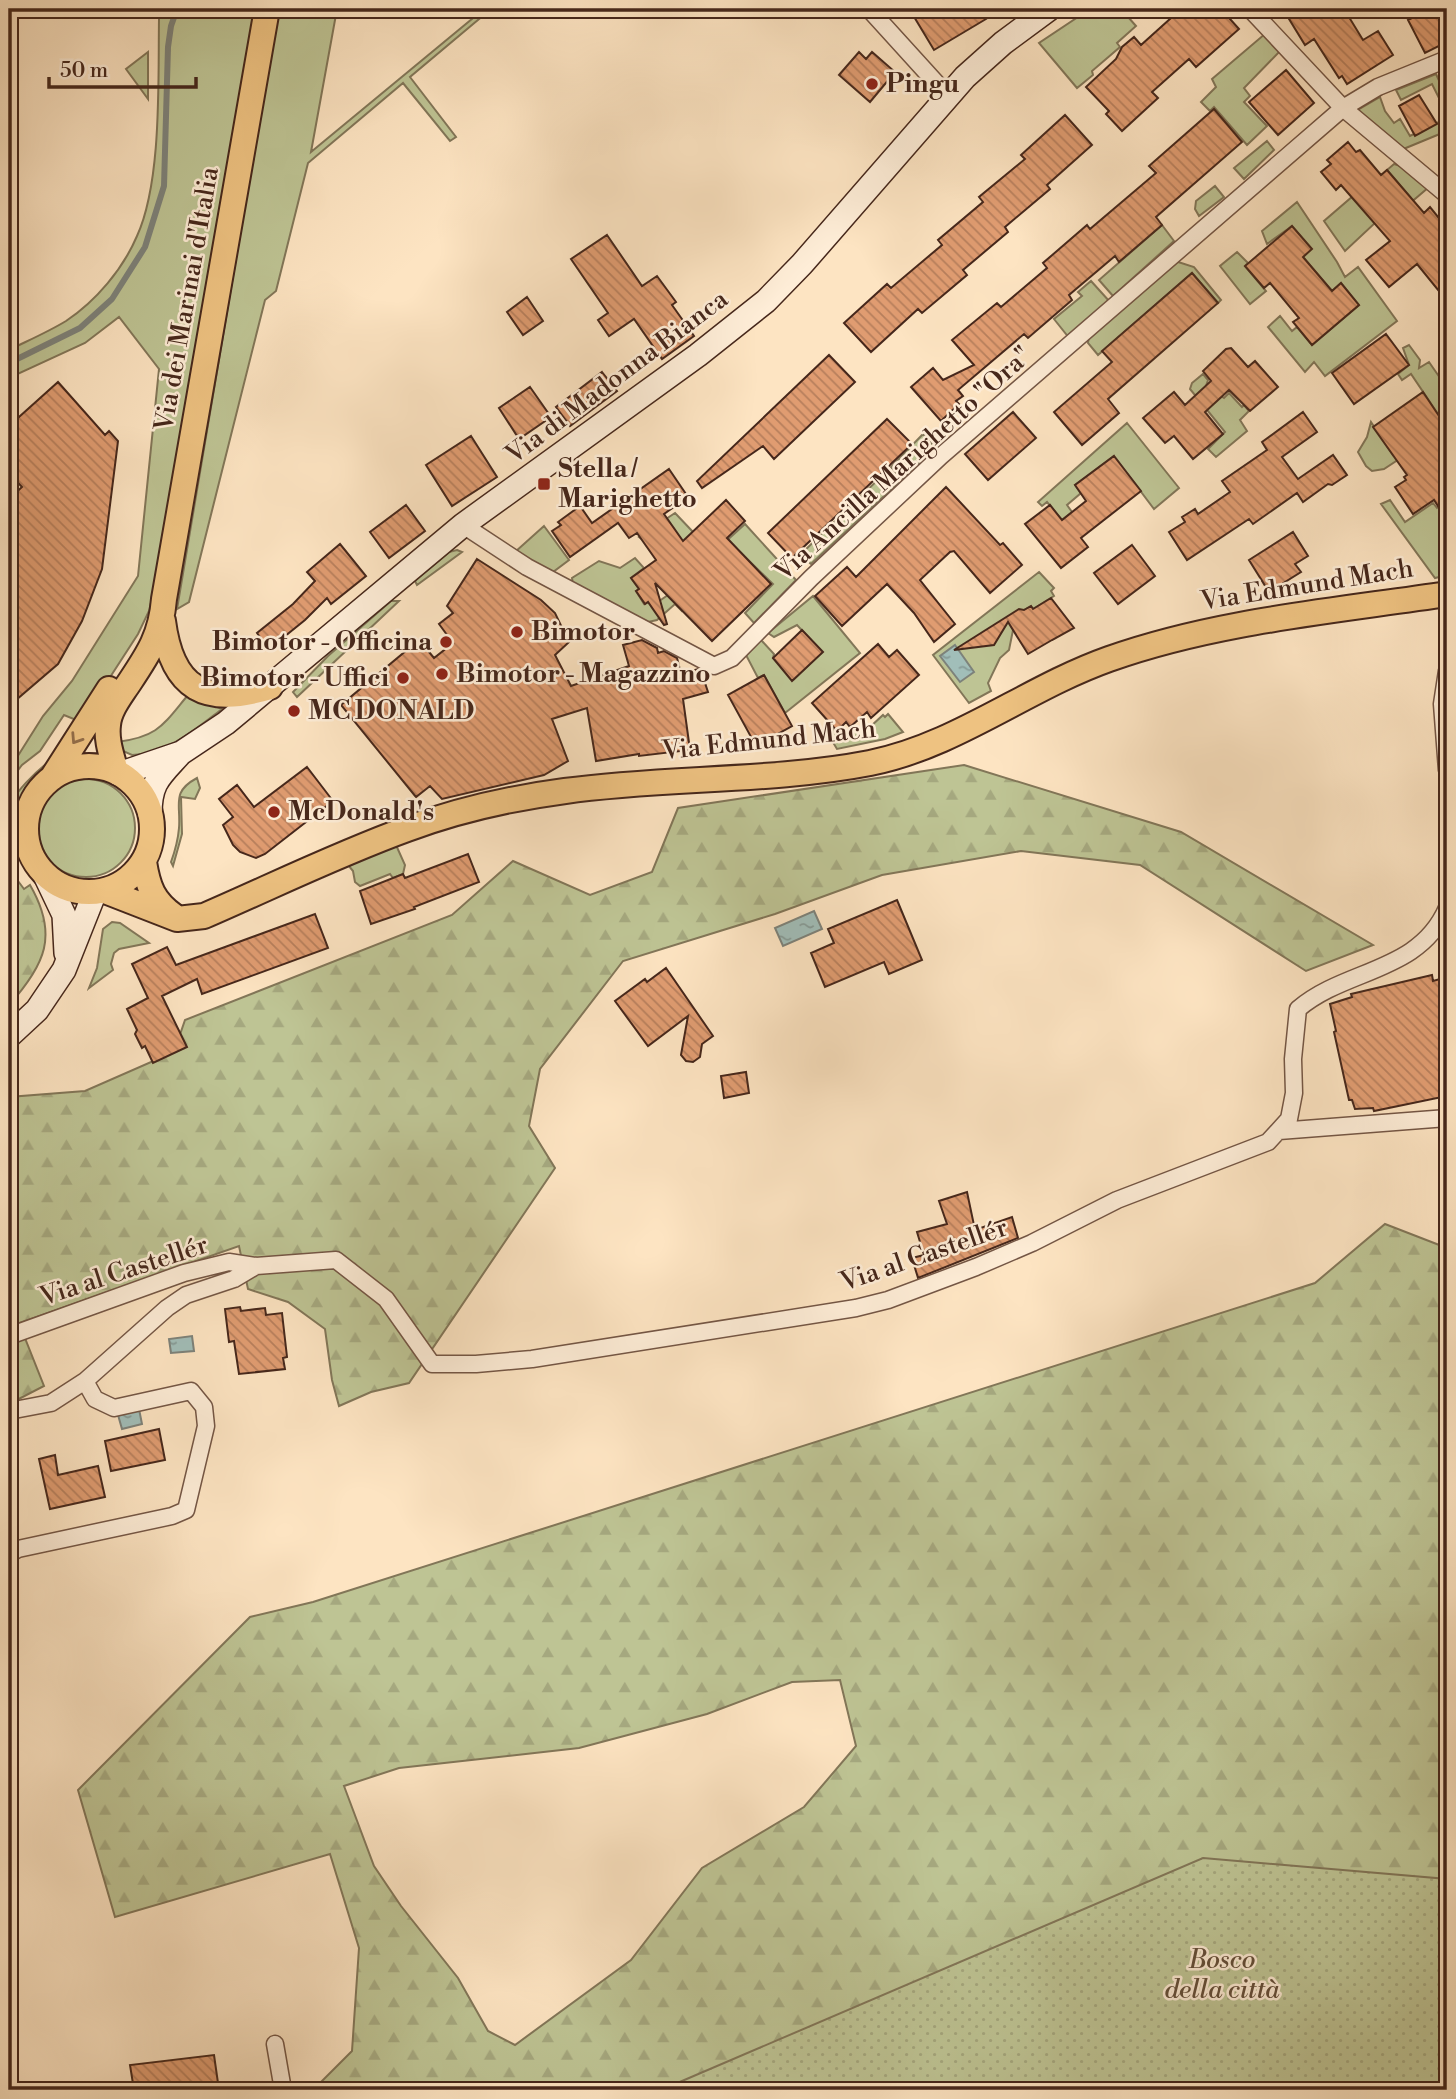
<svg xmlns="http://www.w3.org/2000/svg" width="1456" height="2099" font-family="'Libre Bodoni',serif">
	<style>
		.green { fill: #bec494; stroke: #827658; stroke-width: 2 }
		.forest { fill: url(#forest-firs); stroke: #827658; stroke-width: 2; fill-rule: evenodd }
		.park { fill: url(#park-dots); stroke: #827658; stroke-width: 2 }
		.water { fill: url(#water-ripples); stroke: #7d827a; stroke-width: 2 }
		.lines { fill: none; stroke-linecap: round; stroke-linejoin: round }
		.stream { stroke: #7d827a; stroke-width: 6 }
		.building { fill: url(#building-back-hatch); stroke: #46271b; stroke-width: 2 }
		.minor-casing { stroke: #745645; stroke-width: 19 }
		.secondary-casing { stroke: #46271b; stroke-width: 26 }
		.primary-casing { stroke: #46271b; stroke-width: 28 }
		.minor { stroke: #feedd7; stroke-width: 16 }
		.secondary { stroke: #feedd7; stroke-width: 23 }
		.primary { stroke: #eec281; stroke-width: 24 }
		.oneway { stroke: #926d49 }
		.poi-dot { fill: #8f2418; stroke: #feedd7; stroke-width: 2.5 }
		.labels { text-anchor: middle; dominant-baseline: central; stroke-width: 5; stroke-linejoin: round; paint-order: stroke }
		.poi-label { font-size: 26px; font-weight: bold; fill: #46271b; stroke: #feedd7; text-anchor: start }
		.street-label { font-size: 26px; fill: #46271b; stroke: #feedd7 }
		.park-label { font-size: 26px; font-style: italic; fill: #644e39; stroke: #feedd7 }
	</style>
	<defs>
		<pattern id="forest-firs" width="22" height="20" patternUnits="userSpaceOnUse" patternTransform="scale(1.75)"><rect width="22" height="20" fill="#bec494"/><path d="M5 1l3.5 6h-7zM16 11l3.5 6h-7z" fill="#a5a87f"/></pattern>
		<pattern id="park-dots" width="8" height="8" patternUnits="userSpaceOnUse" patternTransform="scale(1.75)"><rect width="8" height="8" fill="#bec494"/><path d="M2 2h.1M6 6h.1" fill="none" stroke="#a5a87f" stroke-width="1.8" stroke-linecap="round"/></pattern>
		<pattern id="water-ripples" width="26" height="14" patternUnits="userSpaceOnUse" patternTransform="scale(1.75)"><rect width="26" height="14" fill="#a1beb9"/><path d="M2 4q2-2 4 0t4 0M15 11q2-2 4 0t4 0" fill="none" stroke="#859a96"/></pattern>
		<pattern id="building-back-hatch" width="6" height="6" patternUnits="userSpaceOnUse" patternTransform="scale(1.75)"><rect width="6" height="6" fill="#e09c71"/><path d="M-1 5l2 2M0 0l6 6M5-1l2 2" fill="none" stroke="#b77f5c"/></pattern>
	</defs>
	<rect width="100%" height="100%" fill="#fde4c2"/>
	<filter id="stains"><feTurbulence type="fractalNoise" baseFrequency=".00286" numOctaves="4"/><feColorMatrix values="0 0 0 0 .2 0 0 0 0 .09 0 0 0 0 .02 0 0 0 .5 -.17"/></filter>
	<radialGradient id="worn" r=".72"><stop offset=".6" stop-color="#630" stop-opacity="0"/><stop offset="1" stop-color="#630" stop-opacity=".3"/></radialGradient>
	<path class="green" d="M 162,9 L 256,9 L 158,574 L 149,611 L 138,634 L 81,722 L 64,715 L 40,751 L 22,765 L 9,782 L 9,770 L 43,716 L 72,681 L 138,576 L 159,369 L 119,317 L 85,343 L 9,378 L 9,350 C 27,341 48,332 66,321 C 96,301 123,269 137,236 C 162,181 158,80 159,19 Z
		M 278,9 L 337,9 L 311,152 L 484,9 L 491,9 L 410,77 L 456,137 L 450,141 L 403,83 L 308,163 L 276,291 L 265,300 L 189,602 L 177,609 Z
		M 1090,9 L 1121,9 L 1136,26 L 1117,43 L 1120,47 L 1092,71 L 1093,75 L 1077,88 L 1039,43 Z
		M 1266,33 L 1282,49 L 1244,88 L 1250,96 L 1244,102 L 1267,126 L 1247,145 L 1214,107 L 1210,111 L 1201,102 L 1216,87 L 1212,79 Z
		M 148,52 L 148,99 L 126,69 Z
		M 1436,74 L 1447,98 L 1447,114 L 1432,84 L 1401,100 L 1396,90 Z
		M 1380,97 L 1385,111 L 1394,123 L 1400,119 L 1410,136 L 1447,118 L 1447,131 L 1401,150 L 1356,111 Z
		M 1267,141 L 1274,150 L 1244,179 L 1234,168 Z
		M 1394,164 L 1404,167 L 1429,187 L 1395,216 L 1410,197 L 1387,170 Z
		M 1215,186 L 1224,197 L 1199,216 L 1195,209 L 1196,201 Z
		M 1353,196 L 1375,223 L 1345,251 L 1324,221 Z
		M 1297,202 L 1337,262 L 1345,277 L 1358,267 L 1397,321 L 1325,376 L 1314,362 L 1305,372 L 1268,327 L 1280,316 L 1292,331 L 1297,327 L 1312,345 L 1359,305 L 1341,283 L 1332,291 L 1303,257 L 1311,249 L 1292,226 L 1267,244 L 1262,231 Z
		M 1162,225 L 1174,241 L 1113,296 L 1099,280 Z
		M 1237,252 L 1248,263 L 1245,266 L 1266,291 L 1250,304 L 1220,266 Z
		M 1175,261 L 1194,267 L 1221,300 L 1218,303 L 1192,273 L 1098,355 L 1088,343 L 1089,336 Z
		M 1091,281 L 1110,302 L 1070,339 L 1054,319 L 1082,296 L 1078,292 Z
		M 1409,345 L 1420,360 L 1419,368 L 1429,362 L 1447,388 L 1447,424 L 1444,423 L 1411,374 L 1402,380 L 1398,374 L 1409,365 L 1403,348 Z
		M 1203,374 L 1208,380 L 1206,386 L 1224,398 L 1229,393 L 1242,407 L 1244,405 L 1249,411 L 1240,420 L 1247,431 L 1216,457 L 1208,449 L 1225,432 L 1190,389 L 1192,383 Z
		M 1371,422 L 1393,455 L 1419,446 L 1384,469 L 1372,471 L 1366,466 L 1358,452 L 1367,437 Z
		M 1127,423 L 1179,488 L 1154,509 L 1114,456 L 1075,485 L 1081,493 L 1067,505 L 1072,512 L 1062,520 L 1047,502 L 1042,506 L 1038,502 Z
		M 923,434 L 935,447 L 902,480 L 891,467 Z
		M 887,471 L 898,483 L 897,484 L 811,564 L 800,555 Z
		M 1390,500 L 1405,522 L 1433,503 L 1437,508 L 1447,501 L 1447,575 L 1435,578 L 1381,504 Z
		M 675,513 L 713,553 L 745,524 L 796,580 L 754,623 L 745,613 L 773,584 L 741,553 L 682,611 L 675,604 L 657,620 L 648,622 L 573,584 L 572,578 L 599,561 L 620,568 L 635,558 L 644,568 L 631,578 L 639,589 L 636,591 L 644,604 L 648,602 L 652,606 L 681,586 L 701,566 L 677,534 L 650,545 L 639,537 Z
		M 544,526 L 569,560 L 553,572 L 515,552 Z
		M 457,550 L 462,552 L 417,585 L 415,581 L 417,579 L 449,552 Z
		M 1039,572 L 1054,588 L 1051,591 L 1054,596 L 1033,609 L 1031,606 L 1024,610 L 1013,630 L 1009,650 L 1000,658 L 988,683 L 991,691 L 969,703 L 933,655 Z
		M 813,596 L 860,653 L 785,713 L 764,675 L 758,678 L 746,655 L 761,640 L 774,654 L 773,658 L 794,679 L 822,652 L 797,625 L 774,637 L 768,633 Z
		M 391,601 L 399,601 L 297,697 L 293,692 L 328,656 Z
		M 188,695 L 222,709 C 197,728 166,755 132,755 L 123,751 L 117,742 C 158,737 163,725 188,695 Z
		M 888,714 L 903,732 L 885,739 L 837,749 L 825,729 L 831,724 L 837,735 L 850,730 L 851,732 L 870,727 L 883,715 L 885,717 Z
		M 52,759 L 55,760 L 33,781 L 16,807 L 9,811 C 10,795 38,770 52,759 Z
		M 197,778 L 200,788 L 195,799 L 181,797 L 182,834 L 173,866 L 171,862 C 175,851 178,840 179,828 C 181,804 171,792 197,778 Z
		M37 828a49 49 0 1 1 98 0a49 49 0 1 1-98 0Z
		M 396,845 L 405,865 L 403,874 L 393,878 L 390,874 L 360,886 L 355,882 L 353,871 L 348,865 Z
		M 112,922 L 120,923 L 149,943 L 119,949 L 114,953 L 111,964 L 113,970 L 89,988 L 97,968 L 103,929 Z"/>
	<path class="forest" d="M 964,765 L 1181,832 L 1373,945 L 1306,971 L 1140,865 L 1021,851 L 882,875 L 775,914 L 623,961 L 540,1069 L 529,1126 L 555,1168 L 409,1383 L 371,1392 L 339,1406 L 332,1380 L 325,1329 L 288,1302 L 248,1289 L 239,1246 L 19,1323 L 44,1386 L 9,1404 L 9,1097 L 85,1091 L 174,1052 L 185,1020 L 452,915 L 513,861 L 590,895 L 652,872 L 678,808 Z
		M 12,873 L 24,889 L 30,885 C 59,935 45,965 9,1005 L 9,875 Z
		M 1385,1224 L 1447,1248 L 1447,2090 L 313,2090 L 352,2051 L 359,1948 L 330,1854 L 115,1917 L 78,1790 L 250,1617 L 313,1602 L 1315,1283 ZM 840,1680 L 856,1746 L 804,1807 L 702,1868 L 631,1960 L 515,2045 L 488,2031 L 458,1978 L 401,1906 L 374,1866 L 344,1786 L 399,1768 L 579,1748 L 707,1714 L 792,1682 Z"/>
	<path class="park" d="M 1203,1858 L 1447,1879 L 1447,2090 L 661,2090 Z"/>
	<path class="water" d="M 955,645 L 974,672 L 960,682 L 940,656 Z
		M 814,911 L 822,929 L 783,946 L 775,928 Z
		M 192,1336 L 194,1351 L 171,1353 L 169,1339 Z
		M 139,1409 L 142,1424 L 122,1429 L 118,1415 Z"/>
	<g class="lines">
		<path class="stream" d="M 9,363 L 80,328 L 112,299 L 145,247 L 164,186 L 168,47 L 171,26 L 177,9"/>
	</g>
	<path class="building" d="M 923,9 L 980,9 L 986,19 L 934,50 L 913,15 Z
		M 1181,9 L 1221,9 L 1239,29 L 1196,67 L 1189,59 L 1152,92 L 1158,98 L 1122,131 L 1106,114 L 1109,111 L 1086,87 L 1116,59 L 1122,47 L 1134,37 L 1141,45 Z
		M 1294,9 L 1344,9 L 1363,40 L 1378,31 L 1393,55 L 1347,84 L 1342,76 L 1339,78 L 1314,39 L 1305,45 L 1286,14 Z
		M 1429,9 L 1447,9 L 1447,42 L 1425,53 L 1408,20 Z
		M 859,52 L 866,59 L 872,52 L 895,72 L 870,102 L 839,75 Z
		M 1286,70 L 1314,103 L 1278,135 L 1249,102 Z
		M 1419,95 L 1437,124 L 1415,136 L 1399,106 Z
		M 1214,109 L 1242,142 L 1156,217 L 1162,225 L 1119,262 L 1115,256 L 1069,295 L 1072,300 L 1028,338 L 1024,334 L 958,390 L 963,396 L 956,401 L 959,404 L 941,421 L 911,387 L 933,368 L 943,380 L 974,365 L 952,340 L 997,303 L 1001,307 L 1047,268 L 1043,263 L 1087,225 L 1090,229 L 1156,173 L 1149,166 Z
		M 1065,115 L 1092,145 L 1047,185 L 1050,189 L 1005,227 L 1008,232 L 963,270 L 967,275 L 922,313 L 918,309 L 871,352 L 844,323 L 887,284 L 891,288 L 942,245 L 938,240 L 983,202 L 979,197 L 1025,159 L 1021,155 Z
		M 1348,142 L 1356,152 L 1360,150 L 1381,175 L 1387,170 L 1424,213 L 1430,207 L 1447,228 L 1447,301 L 1417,264 L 1389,287 L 1366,260 L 1390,241 L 1341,185 L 1336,190 L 1321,172 L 1331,164 L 1327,160 Z
		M 1292,226 L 1312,249 L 1303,257 L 1332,291 L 1341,283 L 1359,305 L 1312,345 L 1293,322 L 1299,318 L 1270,283 L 1264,288 L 1245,266 Z
		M 607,235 L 642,286 L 657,276 L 676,302 L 672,305 L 694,336 L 662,359 L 634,319 L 609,336 L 598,320 L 608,313 L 571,259 Z
		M 1192,273 L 1218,303 L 1108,399 L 1119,413 L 1082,445 L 1054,412 L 1112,362 L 1102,351 Z
		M 527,297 L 543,321 L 523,335 L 507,312 Z
		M 1386,334 L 1409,365 L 1354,404 L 1332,373 Z
		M 1231,348 L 1248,367 L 1255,361 L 1278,387 L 1250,411 L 1229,390 L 1205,412 L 1223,434 L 1193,459 L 1174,436 L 1165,443 L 1143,418 L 1174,392 L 1185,405 L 1211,381 L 1203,371 L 1226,349 Z
		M 829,355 L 855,382 L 774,459 L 763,446 L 702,488 L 697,481 Z
		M 602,372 L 617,391 L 570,426 L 556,407 Z
		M 58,382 L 105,435 L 109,431 L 118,441 L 102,569 L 82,621 L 58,664 L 9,706 L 9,499 L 22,487 L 9,473 L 9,426 Z
		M 530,387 L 551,417 L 519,439 L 499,408 Z
		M 1423,392 L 1447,428 L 1447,520 L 1434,500 L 1413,514 L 1395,487 L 1406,480 L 1404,477 L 1407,475 L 1373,427 Z
		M 1013,412 L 1036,438 L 988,480 L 965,454 Z
		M 1303,412 L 1317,432 L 1282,457 L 1298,479 L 1333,455 L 1347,475 L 1332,485 L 1328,484 L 1303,502 L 1297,493 L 1253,524 L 1249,519 L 1187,560 L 1169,532 L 1185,522 L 1182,517 L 1195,509 L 1198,514 L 1230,492 L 1222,481 L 1267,450 L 1262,442 Z
		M 887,419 L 912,444 L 792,558 L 768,533 Z
		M 471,436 L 497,477 L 452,506 L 426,465 Z
		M 1114,456 L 1141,491 L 1081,538 L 1088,547 L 1061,568 L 1025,524 L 1050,505 L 1062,520 L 1086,501 L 1075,485 Z
		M 669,469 L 688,497 L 664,514 L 683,541 L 726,500 L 745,521 L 727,538 L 771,584 L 712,641 L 655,583 L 667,624 L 664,625 L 648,602 L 645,604 L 636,591 L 639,589 L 631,578 L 656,560 L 637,533 L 629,538 L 618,523 L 570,557 L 552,531 L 561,525 L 558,522 L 580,506 L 592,523 Z
		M 946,487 L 1000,545 L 1003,543 L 1022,565 L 990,593 L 954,551 L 950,552 L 920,580 L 955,624 L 934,642 L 914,613 L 887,584 L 842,626 L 815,596 L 847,567 L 856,577 Z
		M 406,505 L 425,531 L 389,558 L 370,532 Z
		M 1293,532 L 1308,556 L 1295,564 L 1301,572 L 1269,592 L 1249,560 Z
		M 340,544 L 366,576 L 331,604 L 327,598 L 305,620 L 269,649 L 257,633 L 293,604 L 315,581 L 307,572 Z
		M 1132,545 L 1155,576 L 1118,604 L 1094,573 Z
		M 477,559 L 541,600 L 555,613 L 569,642 L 555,655 L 571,686 L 629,666 L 623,645 L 642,640 L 657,648 L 658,653 L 664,651 L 677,658 L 681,674 L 698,669 L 701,671 L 708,692 L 683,699 L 690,750 L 639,756 L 639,754 L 596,761 L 587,708 L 552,719 L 568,761 L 544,775 L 442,799 L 430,786 L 416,797 L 341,705 L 419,640 L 434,658 L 453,643 L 439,624 L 453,613 L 447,606 Z
		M 1051,598 L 1074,628 L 1052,640 L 1028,654 L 1008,622 L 994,645 L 954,650 L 1019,609 L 1024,610 L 1031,606 L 1033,609 Z
		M 802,630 L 823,652 L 792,681 L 773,658 Z
		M 878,644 L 889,657 L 897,650 L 919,675 L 871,718 L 867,712 L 850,727 L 846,722 L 837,731 L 812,703 Z
		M 764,675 L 792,726 L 756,746 L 728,695 Z
		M 307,767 L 333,801 L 265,854 L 256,858 L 240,852 L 233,845 L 223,825 L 233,817 L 219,799 L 237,785 L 254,807 Z
		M 468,854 L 479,882 L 414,907 L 415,909 L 371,924 L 360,891 L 403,874 L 405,878 Z
		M 897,900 L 922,960 L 889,974 L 884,962 L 825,987 L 811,953 L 834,943 L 828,929 Z
		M 315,914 L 328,948 L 202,994 L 197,979 L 162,996 L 187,1047 L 153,1063 L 145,1046 L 142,1048 L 135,1034 L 137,1030 L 127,1009 L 148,998 L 132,964 L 167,947 L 176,965 Z
		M 666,968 L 713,1036 L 702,1044 L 700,1057 L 693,1062 L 686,1061 L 681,1055 L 688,1016 L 648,1046 L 615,1001 L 645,979 L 647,982 Z
		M 1432,975 L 1433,981 L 1447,977 L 1447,1020 L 1440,1021 L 1447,1050 L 1447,1096 L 1374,1111 L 1373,1108 L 1355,1109 L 1352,1100 L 1349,1100 L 1334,1032 L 1336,1031 L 1330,1004 L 1352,997 L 1351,994 Z
		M 746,1072 L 749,1093 L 724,1098 L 721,1076 Z
		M 967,1192 L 975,1230 L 1012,1217 L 1018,1238 L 918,1278 L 912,1258 L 924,1255 L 917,1232 L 947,1224 L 939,1201 Z
		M 240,1307 L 241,1311 L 265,1308 L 266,1315 L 282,1313 L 287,1357 L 283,1358 L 285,1369 L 239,1374 L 234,1341 L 229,1342 L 225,1309 Z
		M 159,1429 L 165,1460 L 111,1471 L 105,1441 Z
		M 55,1455 L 58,1475 L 98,1466 L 105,1497 L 50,1509 L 39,1459 Z
		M 214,2055 L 219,2090 L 134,2090 L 130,2065 Z"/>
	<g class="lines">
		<g class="minor-casing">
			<path id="minor" d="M 869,9 L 948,96
				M 1250,9 L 1343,108 L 1447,195
				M 463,525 L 527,567 L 714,666 L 732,658 L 811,578 L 941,456 L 1343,108 L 1378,87 L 1447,59
				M 1447,671 L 1442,704 L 1447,770
				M 9,819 L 29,808
				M 9,841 L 30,850
				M 1279,1131 L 1447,1118
				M 9,1336 L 184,1273 L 229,1262 L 256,1266
				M 9,1411 L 51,1403 L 85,1381
				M 9,1554 L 18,1549 L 172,1516 L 186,1510 L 206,1426 L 204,1407 L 191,1391 L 114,1408 L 95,1399 L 85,1381 L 167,1308 L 186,1295 L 234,1279 L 256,1266 L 336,1260 L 386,1299 L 432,1364 L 476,1364 L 532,1359 L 856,1308 L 888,1300 L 976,1267 L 1032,1243 L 1117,1200 L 1268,1142 L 1289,1119 L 1294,1093 L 1293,1059 L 1298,1009 C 1346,968 1419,973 1447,908
				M 275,2044 L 283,2090"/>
		</g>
		<g class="secondary-casing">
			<path id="secondary" d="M 119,774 L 181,753 L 226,723 L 463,525 L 698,355 L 766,301 L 802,264 L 965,77 L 1003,43 L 1049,9
				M 150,814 C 150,783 159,777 179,755
				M 44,873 L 64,915 L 66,953
				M 9,1036 L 37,1010 L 64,970 L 95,892"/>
		</g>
		<g class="primary-casing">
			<path id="primary" d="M 163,621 C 172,690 206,707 270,687
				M26 829a63 63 0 1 1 126 0a63 63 0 1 1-126 0Z
				M 116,772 C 112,756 106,741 108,725 C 109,711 119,698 127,686 C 147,656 161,637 164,599 L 267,9
				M 52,778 L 109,689
				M 144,862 C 148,887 153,901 174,916
				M 105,891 L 177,919 L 204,916 C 271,887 338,854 407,829 C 458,810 512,798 565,791 C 665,777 772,782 870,763 C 956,746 1027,688 1109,659 C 1216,621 1335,611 1447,594"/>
		</g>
		<use href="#minor" class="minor"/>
		<use href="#secondary" class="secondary"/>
		<use href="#primary" class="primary"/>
	</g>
	<defs><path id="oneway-chevron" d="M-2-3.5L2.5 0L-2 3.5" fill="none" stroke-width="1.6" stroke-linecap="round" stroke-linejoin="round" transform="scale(1.75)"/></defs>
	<use class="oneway" href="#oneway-chevron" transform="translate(76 739) rotate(123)"/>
	<g class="poi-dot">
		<circle cx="872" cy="84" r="7"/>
		<rect x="537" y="477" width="14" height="14" rx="3.5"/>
		<circle cx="517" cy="632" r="7"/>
		<circle cx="446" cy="642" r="7"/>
		<circle cx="442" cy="674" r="7"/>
		<circle cx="403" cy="678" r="7"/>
		<circle cx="294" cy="711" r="7"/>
		<circle cx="274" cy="812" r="7"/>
	</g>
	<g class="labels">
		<g class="poi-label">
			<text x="886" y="84">Pingu</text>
			<text x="558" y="469">Stella /<tspan x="558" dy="30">Marighetto</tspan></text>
			<text x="531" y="632">Bimotor</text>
			<text x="432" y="642" text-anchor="end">Bimotor - Officina</text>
			<text x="456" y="674">Bimotor - Magazzino</text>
			<text x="389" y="678" text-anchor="end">Bimotor - Uffici</text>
			<text x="308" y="711">MC DONALD</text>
			<text x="288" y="812">McDonald's</text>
		</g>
		<g class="street-label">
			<text transform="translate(187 299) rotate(-80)">Via dei Marinai d'Italia</text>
			<text transform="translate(617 377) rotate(-37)">Via di Madonna Bianca</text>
			<text transform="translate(903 464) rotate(-42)">Via Ancilla Marighetto "Ora"</text>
			<text transform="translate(1307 585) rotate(-9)">Via Edmund Mach</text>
			<text transform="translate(769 740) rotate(-6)">Via Edmund Mach</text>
			<text transform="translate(924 1255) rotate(-19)">Via al Castellér</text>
			<text transform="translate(124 1271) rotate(-18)">Via al Castellér</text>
		</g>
		<g class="park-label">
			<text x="1222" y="1960">Bosco<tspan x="1222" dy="30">della città</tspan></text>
		</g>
	</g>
	<rect width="1456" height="2099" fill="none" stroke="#fde4c2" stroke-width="35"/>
	<rect x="10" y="10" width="1435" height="2078" fill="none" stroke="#46271b" stroke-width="3.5"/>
	<rect x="18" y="18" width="1421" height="2064" fill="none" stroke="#46271b" stroke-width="2"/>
	<path d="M49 77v10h147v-10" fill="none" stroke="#46271b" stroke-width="3.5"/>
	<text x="60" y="77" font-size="21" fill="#46271b" stroke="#feedd7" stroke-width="5" paint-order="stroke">50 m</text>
	<rect width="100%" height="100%" filter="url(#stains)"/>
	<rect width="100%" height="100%" fill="url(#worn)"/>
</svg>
